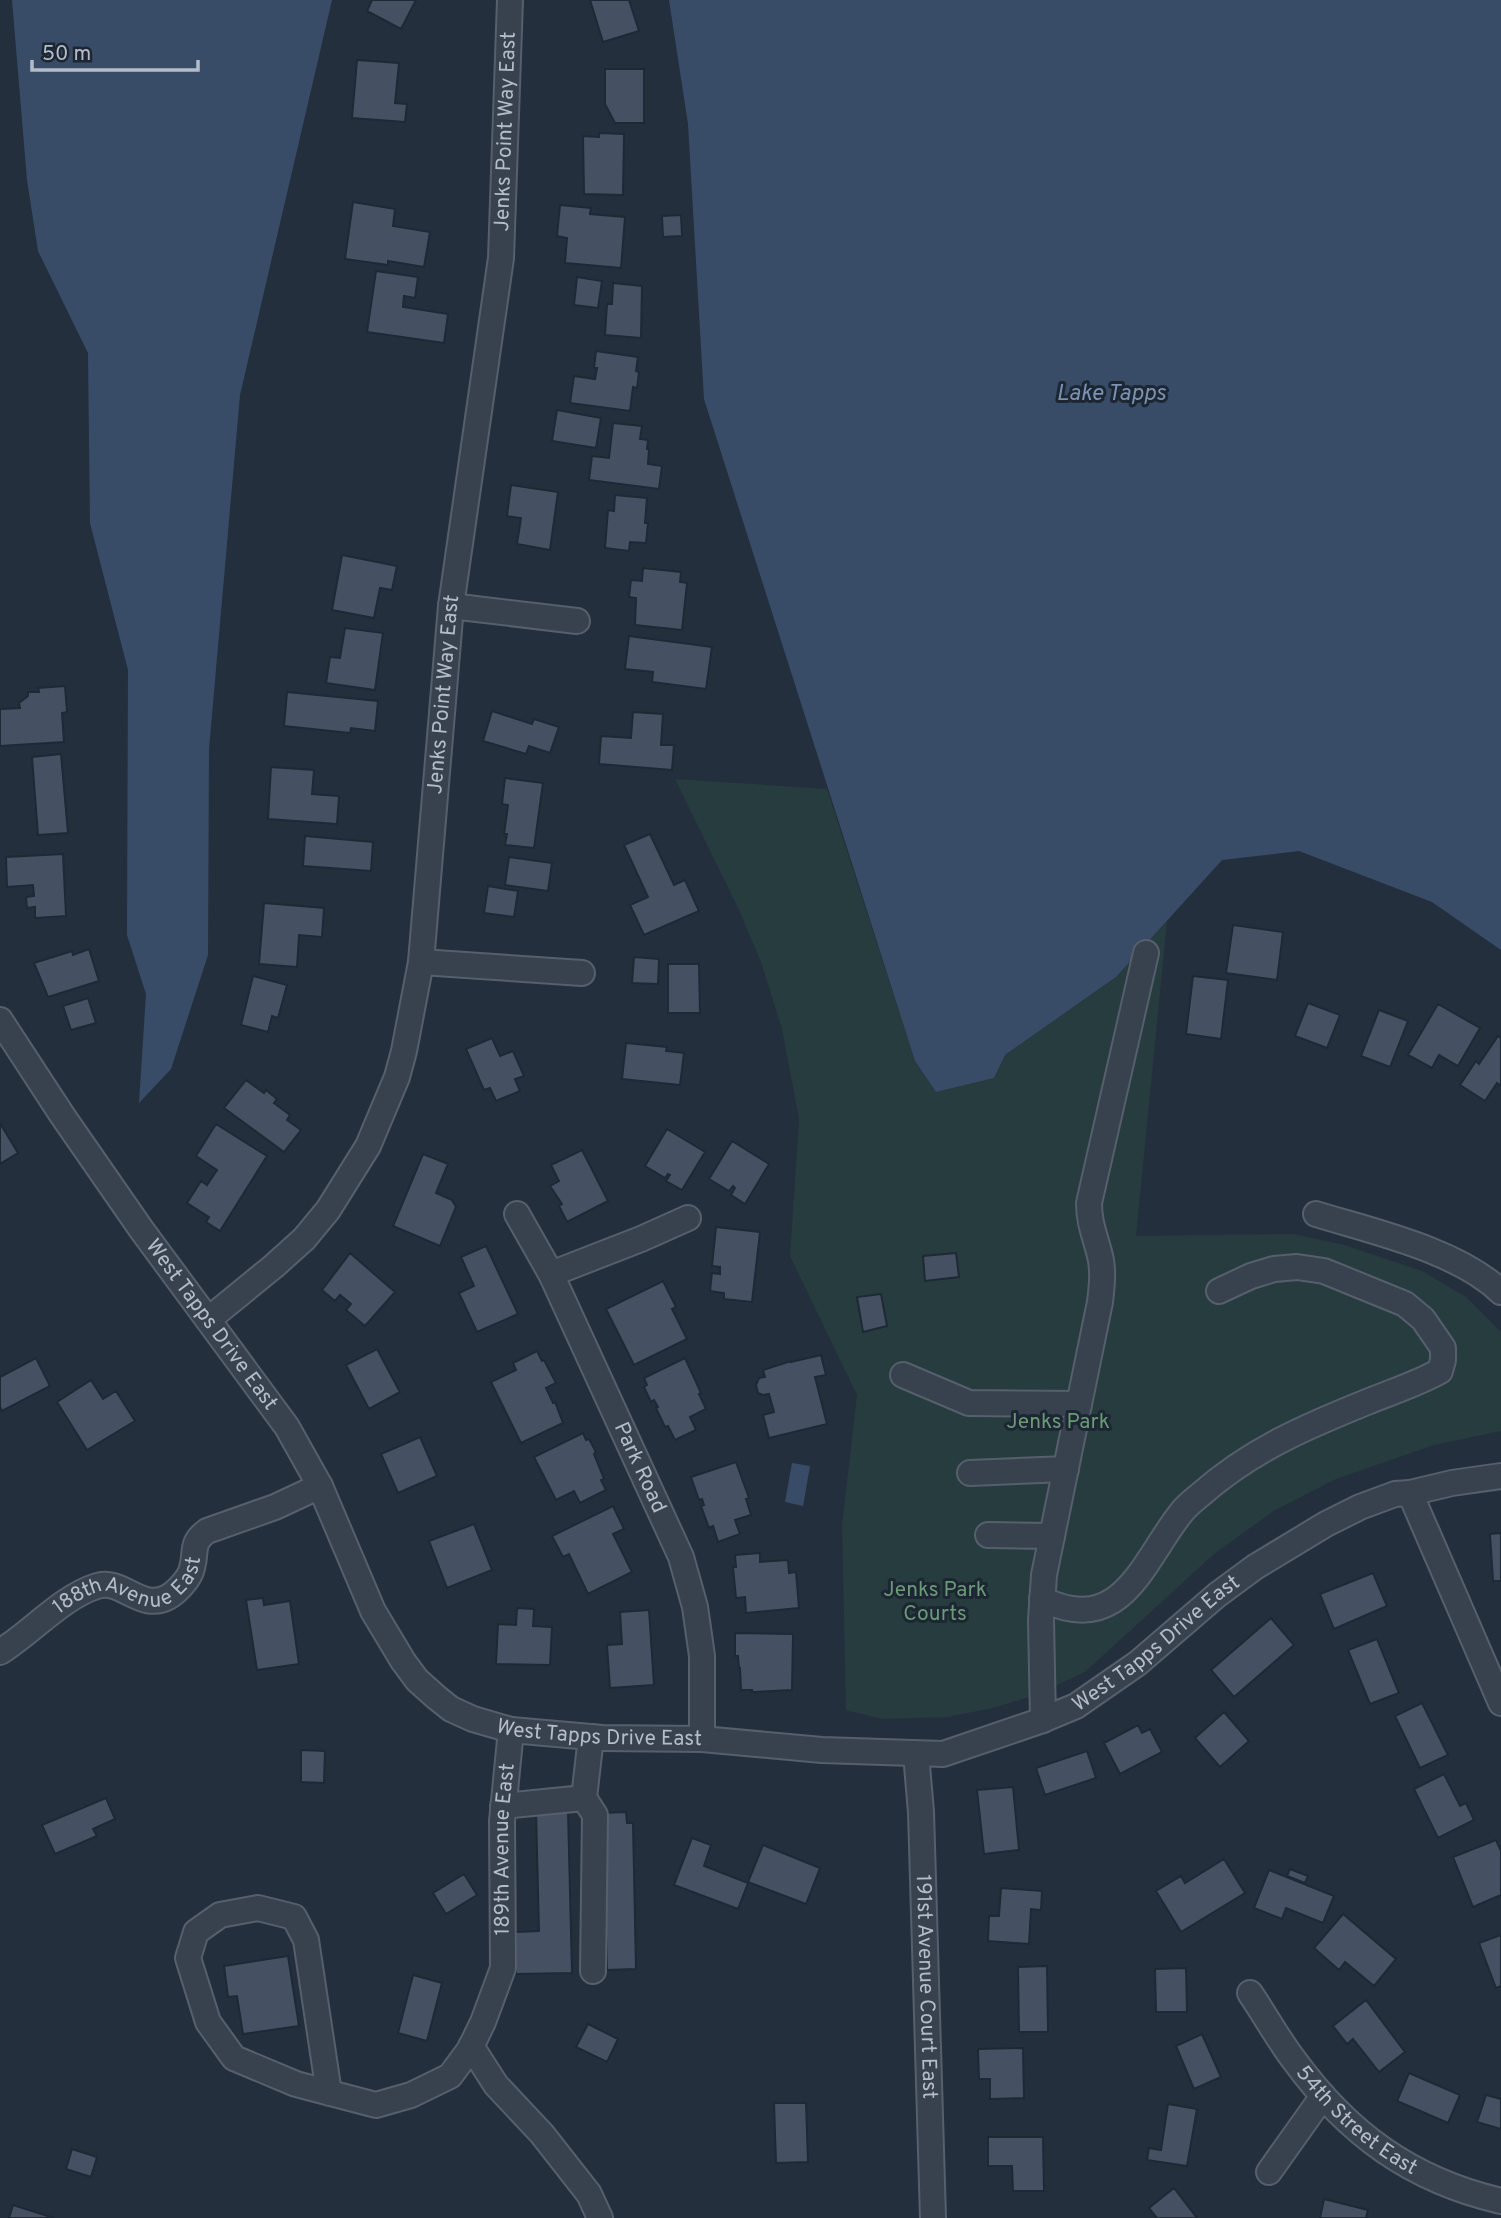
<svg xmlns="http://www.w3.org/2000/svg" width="1501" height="2218" font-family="Overpass,sans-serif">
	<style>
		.green { fill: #263c3f }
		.water { fill: #394c67 }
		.building { fill: #455162; stroke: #1f2835; stroke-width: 2 }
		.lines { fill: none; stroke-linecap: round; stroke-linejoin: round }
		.minor-casing { stroke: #565f6c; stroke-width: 28 }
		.minor { stroke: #38414e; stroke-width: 24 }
		.labels { text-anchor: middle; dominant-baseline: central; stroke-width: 6; stroke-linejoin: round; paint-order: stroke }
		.street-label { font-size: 21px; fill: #b4bcc9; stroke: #1d2633 }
		.park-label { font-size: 21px; fill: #6b9a76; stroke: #1d2633 }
		.water-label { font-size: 23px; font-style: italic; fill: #7c92b1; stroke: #1d2633 }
	</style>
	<rect width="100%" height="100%" fill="#242f3e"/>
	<path class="green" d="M 675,779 L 827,789 L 915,1061 L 936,1092 L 994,1078 L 1005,1055 L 1116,977 L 1167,921 L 1136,1236 L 1294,1234 L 1344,1245 L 1422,1271 L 1466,1297 L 1501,1332 L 1501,1431 L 1434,1445 L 1336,1479 L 1275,1510 L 1214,1554 L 1085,1672 L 1035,1695 L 997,1707 L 948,1717 L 882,1719 L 846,1710 L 842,1525 L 857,1395 L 790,1256 L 799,1119 L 782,1029 L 761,962 L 739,910 Z"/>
	<path class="water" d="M 12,0 L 332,0 L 240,395 L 209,749 L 208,955 L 171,1069 L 139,1103 L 146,994 L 127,935 L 128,670 L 90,523 L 88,353 L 38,251 L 27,180 Z
		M 669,0 L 1501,0 L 1501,950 L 1432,902 L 1299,851 L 1222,860 L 1116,977 L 1005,1055 L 994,1078 L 936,1092 L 915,1061 L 704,399 L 688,124 Z
		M 792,1463 L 810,1466 L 803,1506 L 785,1502 Z"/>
	<path class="building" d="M 372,0 L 416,0 L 401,29 L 367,11 Z
		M 590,0 L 629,0 L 639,31 L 603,42 Z
		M 357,60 L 399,63 L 395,103 L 407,104 L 405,122 L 352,118 Z
		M 605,69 L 644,69 L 644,123 L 615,123 L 605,104 Z
		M 599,133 L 624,134 L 623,195 L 584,194 L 583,136 L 599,137 Z
		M 353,202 L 395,209 L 393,226 L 430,232 L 424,267 L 388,261 L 388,265 L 345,259 Z
		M 560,205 L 591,208 L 590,214 L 625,217 L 621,268 L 565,263 L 567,238 L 557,236 Z
		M 681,215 L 682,236 L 663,237 L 662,216 Z
		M 376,271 L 418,277 L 415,298 L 404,296 L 403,307 L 448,314 L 444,343 L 367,332 Z
		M 577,277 L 602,281 L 598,308 L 574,305 Z
		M 613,283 L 642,286 L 641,338 L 605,335 L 607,304 L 612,304 Z
		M 596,351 L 638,357 L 636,371 L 639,372 L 637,388 L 633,387 L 630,411 L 570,403 L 574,376 L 595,379 L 597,368 L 594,368 Z
		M 557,410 L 601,418 L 596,448 L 552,441 Z
		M 613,423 L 642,426 L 640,439 L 648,440 L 647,449 L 649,449 L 648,464 L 662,466 L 659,489 L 589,480 L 592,456 L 609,458 Z
		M 511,485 L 558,492 L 550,550 L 517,544 L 521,518 L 507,516 Z
		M 615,495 L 647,498 L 645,523 L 648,523 L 646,543 L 630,542 L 629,551 L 605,548 L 608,510 L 614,511 Z
		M 342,555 L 397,566 L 392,590 L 380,588 L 374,618 L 332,610 Z
		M 643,568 L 681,572 L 680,582 L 687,583 L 682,630 L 635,625 L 636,598 L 629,597 L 631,580 L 642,581 Z
		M 345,628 L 383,633 L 375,690 L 326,683 L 330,657 L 340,658 Z
		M 629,636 L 712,647 L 706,689 L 652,682 L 653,672 L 625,669 Z
		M 65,686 L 67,712 L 62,713 L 64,742 L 0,746 L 0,709 L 20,708 L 19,703 L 28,696 L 28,692 L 39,692 L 38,688 Z
		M 287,692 L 378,701 L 375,731 L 351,728 L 350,733 L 284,726 Z
		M 492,711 L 532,724 L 534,719 L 559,727 L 550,753 L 529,746 L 526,754 L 483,741 Z
		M 633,712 L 663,714 L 661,745 L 674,745 L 672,770 L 599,764 L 601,736 L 631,738 Z
		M 61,754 L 68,833 L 38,835 L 32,757 Z
		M 271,767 L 314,770 L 312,794 L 339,796 L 337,824 L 268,819 Z
		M 505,778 L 543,783 L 534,848 L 505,845 L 507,834 L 504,834 L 508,805 L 502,804 Z
		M 650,834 L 674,885 L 685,880 L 699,911 L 644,935 L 630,905 L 648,897 L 624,845 Z
		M 305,836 L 373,842 L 371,871 L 303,866 Z
		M 63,854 L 66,916 L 35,918 L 35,907 L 27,908 L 26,897 L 34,896 L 33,885 L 7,887 L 6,857 Z
		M 509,857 L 552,863 L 548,891 L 505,885 Z
		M 488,886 L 518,891 L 514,917 L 484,913 Z
		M 264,903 L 324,908 L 322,937 L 299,935 L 297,967 L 259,964 Z
		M 1233,925 L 1283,932 L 1277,980 L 1226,973 Z
		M 89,949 L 99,981 L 48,997 L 34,963 L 72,951 L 73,955 Z
		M 634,957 L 659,959 L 658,984 L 632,983 Z
		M 668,964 L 699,964 L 700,1013 L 668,1013 Z
		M 253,976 L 287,985 L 278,1018 L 272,1016 L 268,1032 L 241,1025 Z
		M 1193,976 L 1228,980 L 1221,1039 L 1186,1034 Z
		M 88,998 L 96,1023 L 71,1030 L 63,1006 Z
		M 1308,1003 L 1340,1015 L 1327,1048 L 1295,1036 Z
		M 1438,1004 L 1480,1028 L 1458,1066 L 1439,1055 L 1432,1068 L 1408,1055 Z
		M 1379,1010 L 1408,1021 L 1390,1067 L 1361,1056 Z
		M 1498,1036 L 1501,1038 L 1501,1086 L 1497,1083 L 1485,1101 L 1460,1085 L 1476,1061 L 1479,1064 Z
		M 492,1038 L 500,1056 L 513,1051 L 524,1076 L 515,1079 L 520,1091 L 496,1101 L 490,1088 L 484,1090 L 466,1049 Z
		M 626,1043 L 667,1047 L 666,1051 L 684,1053 L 680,1085 L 622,1079 Z
		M 246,1080 L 264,1093 L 266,1090 L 277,1099 L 274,1103 L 290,1115 L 287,1120 L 301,1130 L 284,1152 L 224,1108 Z
		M 0,1123 L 18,1153 L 0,1164 Z
		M 216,1124 L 267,1156 L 220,1231 L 206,1222 L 209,1217 L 187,1203 L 201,1181 L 207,1185 L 217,1170 L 196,1156 Z
		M 667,1129 L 705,1152 L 682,1190 L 666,1181 L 670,1175 L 668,1174 L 665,1178 L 645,1166 Z
		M 732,1141 L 769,1164 L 745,1204 L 731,1195 L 735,1188 L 733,1186 L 729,1191 L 709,1179 Z
		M 582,1150 L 608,1201 L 567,1222 L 559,1206 L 562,1204 L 550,1186 L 559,1181 L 551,1165 Z
		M 423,1154 L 448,1164 L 436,1193 L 452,1200 L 456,1207 L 440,1246 L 393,1226 Z
		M 716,1227 L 760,1232 L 752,1302 L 724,1299 L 724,1293 L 710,1291 L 712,1273 L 720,1274 L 720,1267 L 712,1266 Z
		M 486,1246 L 518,1314 L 477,1332 L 459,1293 L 474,1286 L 461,1257 Z
		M 350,1253 L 395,1292 L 365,1326 L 346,1310 L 351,1304 L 340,1295 L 335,1301 L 322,1290 Z
		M 956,1253 L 959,1277 L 925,1281 L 923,1256 Z
		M 663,1281 L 676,1307 L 672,1309 L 687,1339 L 634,1365 L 606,1309 Z
		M 881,1294 L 887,1326 L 863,1332 L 857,1297 Z
		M 377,1349 L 400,1392 L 369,1409 L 346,1365 Z
		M 537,1351 L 542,1361 L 544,1360 L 556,1383 L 546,1388 L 553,1403 L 555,1402 L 563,1423 L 521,1443 L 491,1382 L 516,1370 L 513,1363 Z
		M 821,1355 L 826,1375 L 815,1377 L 827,1424 L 769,1438 L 763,1415 L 774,1412 L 769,1394 L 763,1395 L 758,1393 L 756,1385 L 759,1378 L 765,1377 L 763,1370 L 791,1361 L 791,1362 Z
		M 36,1358 L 50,1386 L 2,1411 L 0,1407 L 0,1377 Z
		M 685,1358 L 701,1393 L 699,1394 L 706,1409 L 690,1417 L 696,1430 L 675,1440 L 668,1426 L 665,1427 L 656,1408 L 658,1407 L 654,1400 L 651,1402 L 644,1387 L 647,1385 L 644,1378 Z
		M 91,1380 L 103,1399 L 116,1391 L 135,1421 L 87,1450 L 57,1402 Z
		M 583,1433 L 586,1440 L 589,1439 L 596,1452 L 594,1454 L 604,1479 L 601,1480 L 606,1490 L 580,1503 L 574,1491 L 556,1500 L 534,1457 Z
		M 420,1437 L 437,1476 L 398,1493 L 381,1454 Z
		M 736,1462 L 749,1498 L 746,1499 L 751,1515 L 735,1520 L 740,1534 L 718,1542 L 713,1526 L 709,1528 L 701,1506 L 704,1505 L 702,1499 L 699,1500 L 691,1477 Z
		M 613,1506 L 624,1529 L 613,1534 L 632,1572 L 588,1594 L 569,1554 L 563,1557 L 552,1536 Z
		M 474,1524 L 492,1570 L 447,1588 L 429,1541 Z
		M 1501,1533 L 1501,1581 L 1493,1581 L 1490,1534 Z
		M 760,1553 L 760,1562 L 788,1560 L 789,1573 L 796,1572 L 799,1608 L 746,1613 L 745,1597 L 736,1598 L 733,1567 L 736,1567 L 735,1555 Z
		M 1373,1573 L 1387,1606 L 1334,1629 L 1320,1594 Z
		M 263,1598 L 264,1605 L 290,1601 L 299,1664 L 257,1670 L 246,1600 Z
		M 517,1608 L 534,1609 L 533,1626 L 552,1627 L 550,1665 L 496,1664 L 498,1624 L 516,1625 Z
		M 649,1610 L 654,1685 L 610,1688 L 607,1645 L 622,1644 L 620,1612 Z
		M 1271,1618 L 1294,1645 L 1234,1697 L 1211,1670 Z
		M 735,1633 L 793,1634 L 792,1690 L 752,1692 L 752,1690 L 741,1690 L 740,1668 L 739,1668 L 738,1656 L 735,1656 Z
		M 1377,1639 L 1399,1693 L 1370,1704 L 1348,1650 Z
		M 1422,1703 L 1448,1755 L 1420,1768 L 1395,1716 Z
		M 1224,1712 L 1249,1741 L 1220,1767 L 1195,1738 Z
		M 1138,1725 L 1142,1733 L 1150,1729 L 1162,1752 L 1120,1774 L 1104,1743 Z
		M 301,1750 L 325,1751 L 324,1783 L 301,1782 Z
		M 1087,1751 L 1096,1778 L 1045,1795 L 1036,1768 Z
		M 1444,1774 L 1460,1806 L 1466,1803 L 1474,1820 L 1438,1838 L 1414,1789 Z
		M 1013,1787 L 1019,1850 L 984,1854 L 977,1790 Z
		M 106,1798 L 115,1819 L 93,1829 L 97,1836 L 55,1854 L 42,1825 Z
		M 536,1811 L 568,1811 L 572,1973 L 516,1974 L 515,1932 L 539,1931 Z
		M 626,1812 L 627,1823 L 633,1823 L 636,1969 L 607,1970 L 603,1813 Z
		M 692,1838 L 711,1845 L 704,1866 L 748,1883 L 738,1909 L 674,1885 Z
		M 1496,1840 L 1501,1851 L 1501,1895 L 1473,1907 L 1453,1857 Z
		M 763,1845 L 820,1868 L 806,1904 L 748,1882 Z
		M 1224,1859 L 1245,1893 L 1181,1932 L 1156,1891 L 1181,1876 L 1185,1883 Z
		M 1290,1869 L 1308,1876 L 1305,1883 L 1287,1876 Z
		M 1269,1870 L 1334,1896 L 1323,1923 L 1286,1908 L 1282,1919 L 1254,1908 Z
		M 464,1874 L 477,1895 L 446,1914 L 433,1893 Z
		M 1001,1888 L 1042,1891 L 1041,1910 L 1031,1909 L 1029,1944 L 988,1941 L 989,1916 L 999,1916 Z
		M 1343,1914 L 1396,1959 L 1374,1986 L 1345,1962 L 1339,1970 L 1314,1948 Z
		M 1501,1935 L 1501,1986 L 1496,1988 L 1479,1943 Z
		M 288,1956 L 299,2026 L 243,2034 L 237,1996 L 228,1997 L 224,1966 Z
		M 1047,1966 L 1048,2032 L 1019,2032 L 1018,1967 Z
		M 1186,1968 L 1187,2012 L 1156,2012 L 1155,1969 Z
		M 413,1975 L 442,1983 L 427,2041 L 398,2033 Z
		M 1366,2000 L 1405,2052 L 1379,2072 L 1353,2039 L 1347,2044 L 1333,2026 Z
		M 588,2024 L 618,2039 L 607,2062 L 576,2047 Z
		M 1202,2034 L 1221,2077 L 1194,2089 L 1176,2046 Z
		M 1023,2048 L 1024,2098 L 990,2099 L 990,2079 L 979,2079 L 978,2049 Z
		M 1409,2073 L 1460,2095 L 1448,2123 L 1397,2101 Z
		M 1486,2095 L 1501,2099 L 1501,2129 L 1477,2122 Z
		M 774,2103 L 806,2103 L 808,2162 L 776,2163 Z
		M 1168,2104 L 1197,2109 L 1187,2166 L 1147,2160 L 1149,2148 L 1161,2150 Z
		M 988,2137 L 1043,2137 L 1044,2191 L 1013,2191 L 1012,2166 L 988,2166 Z
		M 72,2149 L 97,2157 L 91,2177 L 66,2169 Z
		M 1174,2188 L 1197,2218 L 1157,2218 L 1149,2208 Z
		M 1324,2199 L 1368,2210 L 1366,2218 L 1320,2218 Z
		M 13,2205 L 54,2218 L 9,2218 Z"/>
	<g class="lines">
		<g class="minor-casing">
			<g id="minor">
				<path d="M 451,606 L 577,621"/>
				<path d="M 421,962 L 582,973"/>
				<path id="s1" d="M 0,1020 L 62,1115 L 141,1229 L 287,1427 L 320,1486 L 373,1611 L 403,1661 L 417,1680 L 436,1697 L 451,1709 L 473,1719 L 511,1730 L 602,1738 L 702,1739 L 822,1750 L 943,1754 L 1040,1721 L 1076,1706 L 1138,1663 L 1217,1595 L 1255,1567 L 1326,1524 L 1360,1507 L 1395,1494 L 1410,1493 L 1452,1483 L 1501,1476"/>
				<path id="s2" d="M 517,1214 L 551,1274 L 681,1557 L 695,1607 L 702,1656 L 702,1739"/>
				<path d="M 1316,1214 C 1374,1232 1457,1250 1501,1292"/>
				<path d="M 551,1274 L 641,1239 L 688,1218"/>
				<path id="s3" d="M 209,1319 L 274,1266 L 304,1239 L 328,1210 L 368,1146 L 397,1077 L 404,1051 L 421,962 L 451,606 L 501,258 L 510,0"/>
				<path d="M 903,1375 L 969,1403 L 1079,1404"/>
				<path d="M 970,1473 L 1066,1469"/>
				<path d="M 1410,1493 L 1501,1703"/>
				<path d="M 988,1535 L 1052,1536"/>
				<path d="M 1042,1599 C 1122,1638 1142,1562 1181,1513 C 1186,1506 1194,1500 1200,1495 C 1251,1450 1305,1427 1367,1402 C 1391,1392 1417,1384 1440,1371 L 1443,1360 L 1443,1348 L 1423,1319 L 1405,1304 L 1324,1271 L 1297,1267 L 1274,1269 L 1251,1276 L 1219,1291"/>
				<path id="s4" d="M 0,1652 C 32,1632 62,1597 97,1586 C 122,1578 141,1612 168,1597 C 177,1592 190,1578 192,1568 C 197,1550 190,1544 207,1531 L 275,1507 L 320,1486"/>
				<path d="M 1043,1720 L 1041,1620 L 1044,1575 L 1100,1302 C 1102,1285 1104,1268 1099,1252 C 1094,1233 1089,1222 1089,1203 L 1146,953"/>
				<path id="s5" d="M 916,1754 L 921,1812 L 933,2218"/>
				<path d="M 584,1798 L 591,1737"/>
				<path d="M 503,1806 L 584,1798 L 595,1815 L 593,1971"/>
				<path id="s6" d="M 1250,1993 C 1265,2015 1278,2039 1294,2060 C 1348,2134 1411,2180 1501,2201"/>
				<path d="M 471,2046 L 496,2085 L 542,2134 L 589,2194 L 600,2218"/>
				<path id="s7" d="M 329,2093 L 306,1940 L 294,1917 L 258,1908 L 220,1915 L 196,1932 L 188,1958 L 208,2022 L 234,2058 L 296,2084 L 376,2105 L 411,2095 L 450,2076 L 470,2049 L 483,2022 L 503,1968 L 502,1821 L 511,1730"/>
				<path d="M 1269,2172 L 1323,2096"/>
			</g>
		</g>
		<use href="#minor" class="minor"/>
	</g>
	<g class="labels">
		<g class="street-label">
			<text stroke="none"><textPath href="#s3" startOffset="1265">Jenks Point Way East</textPath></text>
			<text stroke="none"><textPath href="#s3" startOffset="698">Jenks Point Way East</textPath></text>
			<text stroke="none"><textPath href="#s1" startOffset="371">West Tapps Drive East</textPath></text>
			<text stroke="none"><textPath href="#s2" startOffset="282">Park Road</textPath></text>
			<text stroke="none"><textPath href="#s4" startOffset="156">188th Avenue East</textPath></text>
			<text stroke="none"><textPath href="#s1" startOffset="1568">West Tapps Drive East</textPath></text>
			<text stroke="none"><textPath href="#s1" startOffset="980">West Tapps Drive East</textPath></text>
			<text stroke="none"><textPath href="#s7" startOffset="894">189th Avenue East</textPath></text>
			<text stroke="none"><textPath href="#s5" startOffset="233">191st Avenue Court East</textPath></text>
			<text stroke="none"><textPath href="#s6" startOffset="168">54th Street East</textPath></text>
		</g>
		<g class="park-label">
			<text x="1058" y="1422">Jenks Park</text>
			<text x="935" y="1590">Jenks Park<tspan x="935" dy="24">Courts</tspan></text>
		</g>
		<g class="water-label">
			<text x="1111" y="394">Lake Tapps</text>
		</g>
	</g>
	<path d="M32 60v10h166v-10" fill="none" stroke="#b4bcc9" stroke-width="3.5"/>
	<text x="42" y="60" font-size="21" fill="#b4bcc9" stroke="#1d2633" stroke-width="5" paint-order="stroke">50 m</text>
</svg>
